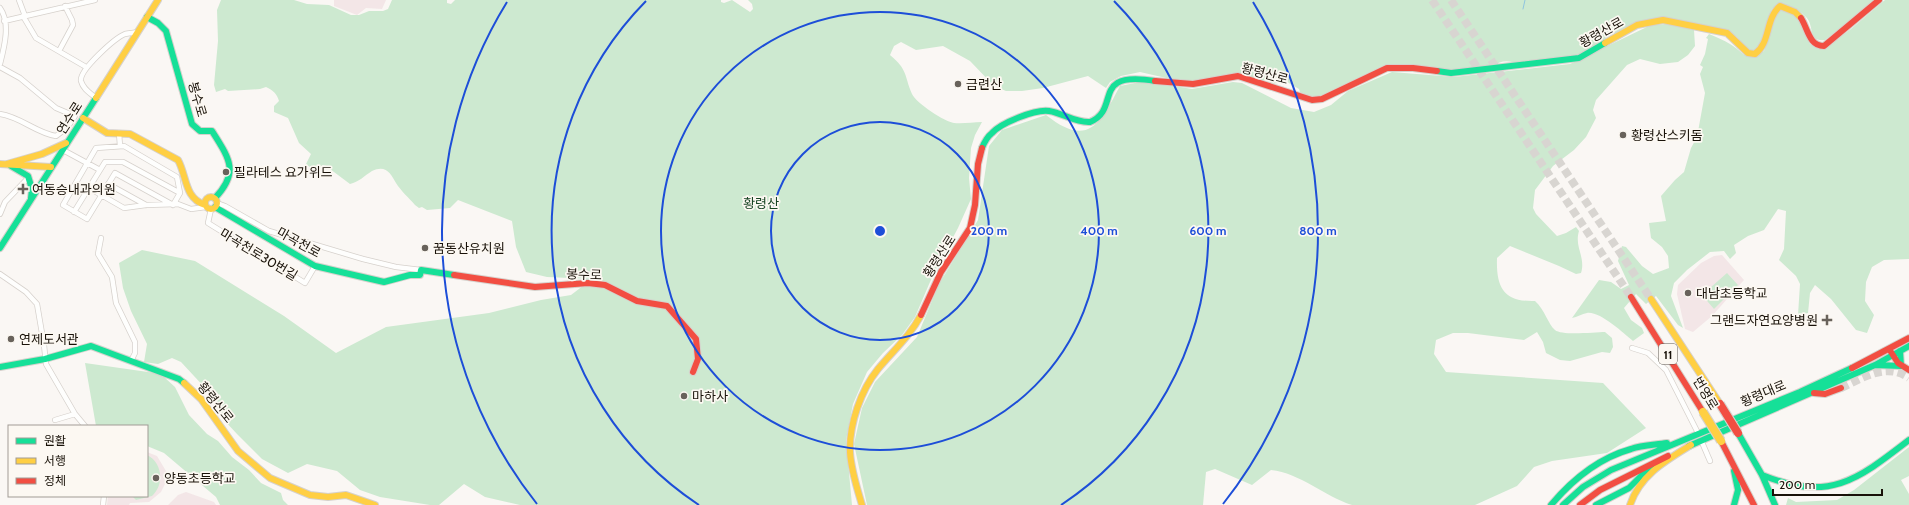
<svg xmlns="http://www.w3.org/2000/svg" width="1909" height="505" font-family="Cabin,'Noto Sans KR',sans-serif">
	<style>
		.education { fill: #f3e6e7 }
		.green { fill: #cde9d0 }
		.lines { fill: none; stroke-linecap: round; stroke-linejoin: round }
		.stream { stroke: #8fc4de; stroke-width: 1 }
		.highway-tunnel { stroke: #d8d5d1; stroke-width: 8; stroke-dasharray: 8 4; stroke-linecap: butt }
		.street-casing { stroke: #d6d1cc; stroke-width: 6 }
		.fast-casing { stroke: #d6d1cc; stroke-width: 8 }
		.slow-casing { stroke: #d6d1cc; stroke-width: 8 }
		.jam-casing { stroke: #d6d1cc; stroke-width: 8 }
		.street { stroke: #fefefd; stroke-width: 4.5 }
		.fast { stroke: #16e098; stroke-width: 6 }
		.slow { stroke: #ffcf43; stroke-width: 6 }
		.jam { stroke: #f24e42; stroke-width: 6 }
		.slow-bridge-casing { stroke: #d6d1cc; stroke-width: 10; stroke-linecap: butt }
		.jam-bridge-casing { stroke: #d6d1cc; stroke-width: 10; stroke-linecap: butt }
		.slow-bridge { stroke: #ffcf43; stroke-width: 8 }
		.jam-bridge { stroke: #f24e42; stroke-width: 8 }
		.ring { fill: none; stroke: #1d4ed8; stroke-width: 2 }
		.poi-dot { fill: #68625b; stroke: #fcf8f2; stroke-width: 1.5 }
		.labels { text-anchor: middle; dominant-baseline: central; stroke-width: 3.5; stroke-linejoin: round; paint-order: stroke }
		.shield { fill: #fcf8f2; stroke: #5d574f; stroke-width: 1 }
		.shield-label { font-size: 12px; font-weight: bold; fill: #191209 }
		.street-label { font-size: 13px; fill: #191209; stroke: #fcf8f2 }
		.poi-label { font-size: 13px; fill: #191209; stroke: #fcf8f2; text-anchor: start }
		.park-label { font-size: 13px; fill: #174423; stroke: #fcf8f2 }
		.centre { fill: #1d4ed8; stroke: #fcf8f2; stroke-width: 2 }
		.ring-label { font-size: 12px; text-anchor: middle; font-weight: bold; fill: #1d4ed8; stroke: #fcf8f2; stroke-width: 3.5; stroke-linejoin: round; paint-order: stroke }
	</style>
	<rect width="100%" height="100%" fill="#faf7f4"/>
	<path class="education" d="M 334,0 L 386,0 L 382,9 L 366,8 L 357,15 L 334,6 Z
		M 1722,255 L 1744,280 L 1712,316 L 1693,332 L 1685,329 L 1677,294 L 1678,285 L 1701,263 L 1714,256 Z
		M 147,452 L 157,456 L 166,471 L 165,484 L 161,492 L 149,502 L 130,503 L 129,505 L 107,505 L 108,496 L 147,496 Z
		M 186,492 L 214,502 L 216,505 L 168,505 L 178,495 Z"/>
	<path class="green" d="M 221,0 L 294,0 L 307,4 L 329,5 L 351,15 L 359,15 L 369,11 L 383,11 L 388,9 L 392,0 L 447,0 L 447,3 L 451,4 L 455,0 L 721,0 L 721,2 L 724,3 L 732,0 L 750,12 L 753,9 L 752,4 L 748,0 L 1876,0 L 1825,40 C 1807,42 1815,26 1806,17 C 1799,9 1790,7 1781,4 L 1772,9 L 1763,37 L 1757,50 L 1748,50 L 1737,37 L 1730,32 L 1686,21 L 1638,24 L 1579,56 L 1518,64 C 1509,60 1501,60 1493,66 L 1454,70 L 1395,66 L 1322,97 L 1310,97 L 1300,92 L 1299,89 L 1287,82 L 1270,84 L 1240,74 L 1195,82 L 1184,82 L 1140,72 L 1121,76 L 1110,82 L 1106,88 L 1088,76 L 1043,88 L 1022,91 L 1006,91 L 994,86 L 970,61 L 943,46 L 916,50 L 901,42 L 894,46 L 890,55 C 908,70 904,75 912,94 C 916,103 945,122 954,123 C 963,124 973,122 982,122 L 975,135 L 971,148 L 969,178 L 971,199 L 958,228 L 933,275 L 915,317 L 902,335 L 883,353 L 867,372 L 853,404 L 846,440 L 852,505 L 520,505 L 485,497 L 464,484 L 439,505 L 430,505 L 380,497 L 360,490 L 337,471 L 307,464 L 288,473 L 262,459 L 237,434 L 224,420 L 207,390 L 181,362 L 172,358 L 158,364 L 144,362 L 147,344 L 131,311 L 123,288 L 119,263 L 142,250 L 195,261 L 284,316 L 336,353 L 386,327 L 489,313 L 541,300 L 571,295 L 592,279 L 547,277 L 526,272 L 516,247 L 512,221 L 458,200 L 450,208 L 427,210 L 422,207 L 419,208 L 415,205 C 409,198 401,191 396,183 C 391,174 386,164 372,171 C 364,176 359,182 350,184 L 326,166 L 323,165 L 315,171 L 306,164 L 311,154 L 299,143 L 288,118 L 274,112 L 274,106 L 279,101 C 277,94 273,90 266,87 L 260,89 L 228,91 L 225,89 L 216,92 L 214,85 L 218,41 L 217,10 Z
		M 1885,0 L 1909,0 L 1909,259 L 1884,260 L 1872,267 L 1866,282 L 1865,301 L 1874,315 L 1867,333 L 1856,330 L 1831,299 L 1815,285 L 1810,293 L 1808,313 L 1798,315 L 1800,284 L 1796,276 L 1779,260 L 1784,249 L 1786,211 L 1778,209 L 1764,230 L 1748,236 L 1734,245 L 1736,253 L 1730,259 L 1724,251 L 1710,252 L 1687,270 L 1674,283 L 1671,296 L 1683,328 L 1678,325 L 1656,296 L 1646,304 L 1636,294 L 1624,308 L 1631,320 L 1642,328 L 1644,333 L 1633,341 C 1623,333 1600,311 1587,313 C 1582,314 1577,317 1572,318 L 1599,280 L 1611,282 L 1621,289 L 1629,285 L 1618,261 L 1622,246 L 1626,247 L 1642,266 L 1653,274 L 1669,268 L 1668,256 L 1662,247 L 1651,238 L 1649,223 L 1666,221 L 1661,196 L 1675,180 L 1684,172 L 1691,148 L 1697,137 L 1705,93 L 1700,74 L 1703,67 L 1700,65 L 1705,54 L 1708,39 L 1706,38 L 1709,34 C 1716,37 1724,40 1730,44 C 1745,53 1745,63 1764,51 L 1776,10 L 1784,8 L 1797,14 L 1810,44 L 1825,48 L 1851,29 Z
		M 1667,24 L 1694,30 L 1695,46 L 1688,55 L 1678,62 L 1660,64 L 1640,59 L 1627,65 L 1596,100 L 1593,110 L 1596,118 L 1586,137 L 1574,150 L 1553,166 L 1535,190 L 1533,208 L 1536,214 L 1557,236 L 1566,233 L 1576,227 L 1579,231 C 1574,247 1586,257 1581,273 L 1576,274 L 1559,266 L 1510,246 L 1497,258 C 1496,288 1504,302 1535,301 C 1545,310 1548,324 1555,330 C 1562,336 1595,332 1605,332 L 1612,338 L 1613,347 L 1610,353 L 1602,352 L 1570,361 L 1560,360 L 1546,353 L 1543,342 L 1537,332 L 1524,340 L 1468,333 L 1453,333 L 1436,340 L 1434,354 L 1446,372 L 1603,383 L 1646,428 L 1607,453 L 1552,461 L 1534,467 L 1517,486 L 1475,505 L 1352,505 C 1324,496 1300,473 1271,470 L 1252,485 L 1215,469 L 1206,472 L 1203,505 L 867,505 L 854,444 L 862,408 L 875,382 L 917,337 L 939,284 L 978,220 L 989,146 L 1002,130 L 1046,115 C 1089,149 1100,123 1120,86 L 1145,81 L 1192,89 L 1233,82 L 1242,83 L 1291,108 L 1314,112 L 1331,105 L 1348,91 L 1392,72 L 1454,77 L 1570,64 L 1651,25 Z
		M 1727,273 L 1738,285 L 1714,309 L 1702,295 Z
		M 85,363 L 155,373 L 164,377 L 175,387 L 189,415 L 207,434 L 218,441 L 232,457 L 249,470 L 261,483 L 281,493 L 283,500 L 288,505 L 220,505 L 216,497 L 164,453 L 147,446 L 147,426 L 96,426 Z
		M 1909,447 L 1909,476 L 1901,480 L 1909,494 L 1909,505 L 1786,505 L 1788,498 L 1796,502 L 1837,500 L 1854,490 Z
		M 147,455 C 162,462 165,484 152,496 L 136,500 L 132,496 L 147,496 Z"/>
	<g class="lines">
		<path class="stream" d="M 1523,9 L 1525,0"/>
		<path class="highway-tunnel" d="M 1432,0 L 1631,297
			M 1451,0 L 1651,299
			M 1841,388 C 1863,378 1886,362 1909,378"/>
		<g class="street-casing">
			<path id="street" d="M 19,0 L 25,16
				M 0,8 C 11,23 4,48 0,64
				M 23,16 L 36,38 L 86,67
				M 4,21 L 95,0
				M 59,51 L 73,25 L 72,20 L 65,6
				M 0,67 L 20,78 L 56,108 L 75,116 L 67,128 L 56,136 C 36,133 21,117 0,114
				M 96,98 C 90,93 83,89 81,81 C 79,70 115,38 125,34 C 129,33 134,33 138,32
				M 119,133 L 120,146
				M 124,146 L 177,177 L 180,193 L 173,205 L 115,173 L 87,219 L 63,205 L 96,148 Z
				M 63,150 L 100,170
				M 108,184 L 146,205
				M 89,188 L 124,208 L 146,205 L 178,204 L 191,209 L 206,207
				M 217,203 L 225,206 L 269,231 L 363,259 L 396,267 L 421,270
				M 211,209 L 208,223 L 305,283 L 315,266
				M 74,212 L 105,162 L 123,162 L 180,193
				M 0,214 L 5,202 L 28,178
				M 101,238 L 98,254 L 112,277 L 116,303 L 135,342 L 135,353 L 131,361
				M 0,274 L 26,292 L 37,304 L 44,345 L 46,364 L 75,414 L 85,426
				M 1632,348 L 1648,353 L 1666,370 L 1698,433
				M 55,420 L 75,414
				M 1701,440 L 1710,461
				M 103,505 L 104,496"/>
		</g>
		<g class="fast-casing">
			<path id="fast" d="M 147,17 L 158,23 L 166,31 L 192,124 L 200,131 L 212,131 C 229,158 240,172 215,198
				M 1437,71 L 1451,73 L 1579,58 L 1605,43
				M 982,148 C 984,143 987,137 992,133 C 1001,123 1035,109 1049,111 C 1063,113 1075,123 1090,122 C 1122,109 1089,70 1155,81
				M 11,166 L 28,176 L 32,189 L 31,198
				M 215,207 L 315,266 L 384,282 L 410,275 L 420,275 L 421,270 L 454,275
				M 0,248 L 96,98
				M 1875,365 L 1901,366 L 1900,351
				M 0,367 L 45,359 L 91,346 L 179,379 L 184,383
				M 1738,433 L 1762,475 L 1775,505
				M 1689,446 L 1875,365 L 1909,346
				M 1734,471 L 1738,490 L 1734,505
				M 1762,475 C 1829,502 1856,481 1909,440
				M 1551,505 C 1572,480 1599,458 1631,449 C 1642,445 1655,445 1667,443
				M 1563,505 L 1583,487 L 1611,470 L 1800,392 L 1852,368
				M 1596,505 L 1629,488 L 1651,466"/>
		</g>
		<g class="slow-casing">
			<path id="slow" d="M 1605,43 L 1637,25 L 1663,20 L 1727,33 L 1748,53 L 1755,54 C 1771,42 1765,19 1780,6 L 1795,12 L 1801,18
				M 96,98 L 158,0
				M 83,118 L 107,133 L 130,134 L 178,160 C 187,176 184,198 205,205
				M 0,164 L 51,167
				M 7,164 L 42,154 L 66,143
				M205 203a6 6 0 1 1 12 0a6 6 0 1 1-12 0Z
				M 1651,299 L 1720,404
				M 184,383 L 201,399 L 238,451 L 270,478 L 310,495 L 328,497 L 346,495 L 375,505
				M 862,505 C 857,488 851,470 850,452 C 849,424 861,390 878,369 C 893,351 910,336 921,315
				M 1630,505 C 1640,475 1665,461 1691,445"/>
		</g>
		<g class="jam-casing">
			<path id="jam" d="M 1801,18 C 1808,29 1809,46 1824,46 L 1879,0
				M 1155,81 L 1193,84 L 1238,76 L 1312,100 L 1322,99 L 1387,68 L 1413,68 L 1437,71
				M 454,275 L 535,287 L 588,283 L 605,285 L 637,301 L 667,306 L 696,339 L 698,359 L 693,372
				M 1631,297 L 1703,412
				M 921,315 L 941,272 L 970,228 L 975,205 L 978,164 L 982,148
				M 1891,352 L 1898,363 L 1909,370
				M 1852,368 L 1909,338
				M 1814,393 L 1825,394 L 1841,388
				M 1721,441 L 1754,505
				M 1580,505 L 1600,490 L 1668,456"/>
		</g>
		<use href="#street" class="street"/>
		<use href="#fast" class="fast"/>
		<use href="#slow" class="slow"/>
		<use href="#jam" class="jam"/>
		<g class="slow-bridge-casing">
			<path id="slow-bridge" d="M 1703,412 L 1721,441"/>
		</g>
		<g class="jam-bridge-casing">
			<path id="jam-bridge" d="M 1720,404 L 1738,433"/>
		</g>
		<use href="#slow-bridge" class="slow-bridge"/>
		<use href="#jam-bridge" class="jam-bridge"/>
	</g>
	<g class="ring">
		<circle cx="880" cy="231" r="109"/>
		<circle cx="880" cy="231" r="219"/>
		<path d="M699 505A328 328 0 0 1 646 1M1114 1A328 328 0 0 1 1061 505"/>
		<path d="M537 504A438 438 0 0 1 507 2M1253 2A438 438 0 0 1 1223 504"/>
	</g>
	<g class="poi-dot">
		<circle cx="958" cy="84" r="4"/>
		<circle cx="1623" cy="135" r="4"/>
		<circle cx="226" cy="172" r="4"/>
		<path d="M21 183h4v4h4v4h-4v4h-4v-4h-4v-4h4z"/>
		<circle cx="425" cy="248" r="4"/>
		<circle cx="1688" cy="293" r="4"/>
		<path d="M1825 314h4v4h4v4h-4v4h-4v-4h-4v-4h4z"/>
		<circle cx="11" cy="339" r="4"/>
		<circle cx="684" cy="396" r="4"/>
		<circle cx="156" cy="478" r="4"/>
	</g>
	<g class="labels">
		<rect class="shield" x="1659" y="344" width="18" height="20" rx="3"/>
		<g class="shield-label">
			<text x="1668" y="354">11</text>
		</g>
		<g class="street-label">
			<text transform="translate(1601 32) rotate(-29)">황령산로</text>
			<text transform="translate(1265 73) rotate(15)">황령산로</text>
			<text transform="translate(198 99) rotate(74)">봉수로</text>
			<text transform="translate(69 118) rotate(-58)">연수로</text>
			<text transform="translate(299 242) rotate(29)">마곡천로</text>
			<text transform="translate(259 254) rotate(31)">마곡천로30번길</text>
			<text transform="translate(939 256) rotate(-57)">황령산로</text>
			<text transform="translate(584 274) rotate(2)">봉수로</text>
			<text transform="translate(1706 393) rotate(59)">번영로</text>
			<text transform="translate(1763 393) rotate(-23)">황령대로</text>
			<text transform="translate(216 402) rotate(51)">황령산로</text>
		</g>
		<g class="poi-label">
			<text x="966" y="84">금련산</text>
			<text x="1631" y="135">황령산스키돔</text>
			<text x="234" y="172">필라테스 요가위드</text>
			<text x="32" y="189">여동승내과의원</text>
			<text x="433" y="248">꿈동산유치원</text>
			<text x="1696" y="293">대남초등학교</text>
			<text x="1818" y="320" text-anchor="end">그랜드자연요양병원</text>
			<text x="19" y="339">연제도서관</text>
			<text x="692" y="396">마하사</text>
			<text x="164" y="478">양동초등학교</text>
		</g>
		<g class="park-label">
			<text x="761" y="203">황령산</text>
		</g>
	</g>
	<circle cx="880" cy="231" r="6" class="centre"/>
	<g class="ring-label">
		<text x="989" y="235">200 m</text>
		<text x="1099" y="235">400 m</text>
		<text x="1208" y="235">600 m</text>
		<text x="1318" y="235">800 m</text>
	</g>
	<rect x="8" y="425" width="140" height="72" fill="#fcf8f2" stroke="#a19c95"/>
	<rect x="16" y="438" width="20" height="6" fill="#16e098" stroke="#a19c95"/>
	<text x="44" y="445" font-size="12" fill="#191209">원활</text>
	<rect x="16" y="458" width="20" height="6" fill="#ffcf43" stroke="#a19c95"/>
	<text x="44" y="465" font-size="12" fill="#191209">서행</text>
	<rect x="16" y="478" width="20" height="6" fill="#f24e42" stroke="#a19c95"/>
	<text x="44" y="485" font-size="12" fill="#191209">정체</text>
	<path d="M1773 489v6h109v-6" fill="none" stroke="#191209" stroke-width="2"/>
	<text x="1779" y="489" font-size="12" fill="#191209" stroke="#fcf8f2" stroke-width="3" paint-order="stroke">200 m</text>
</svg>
